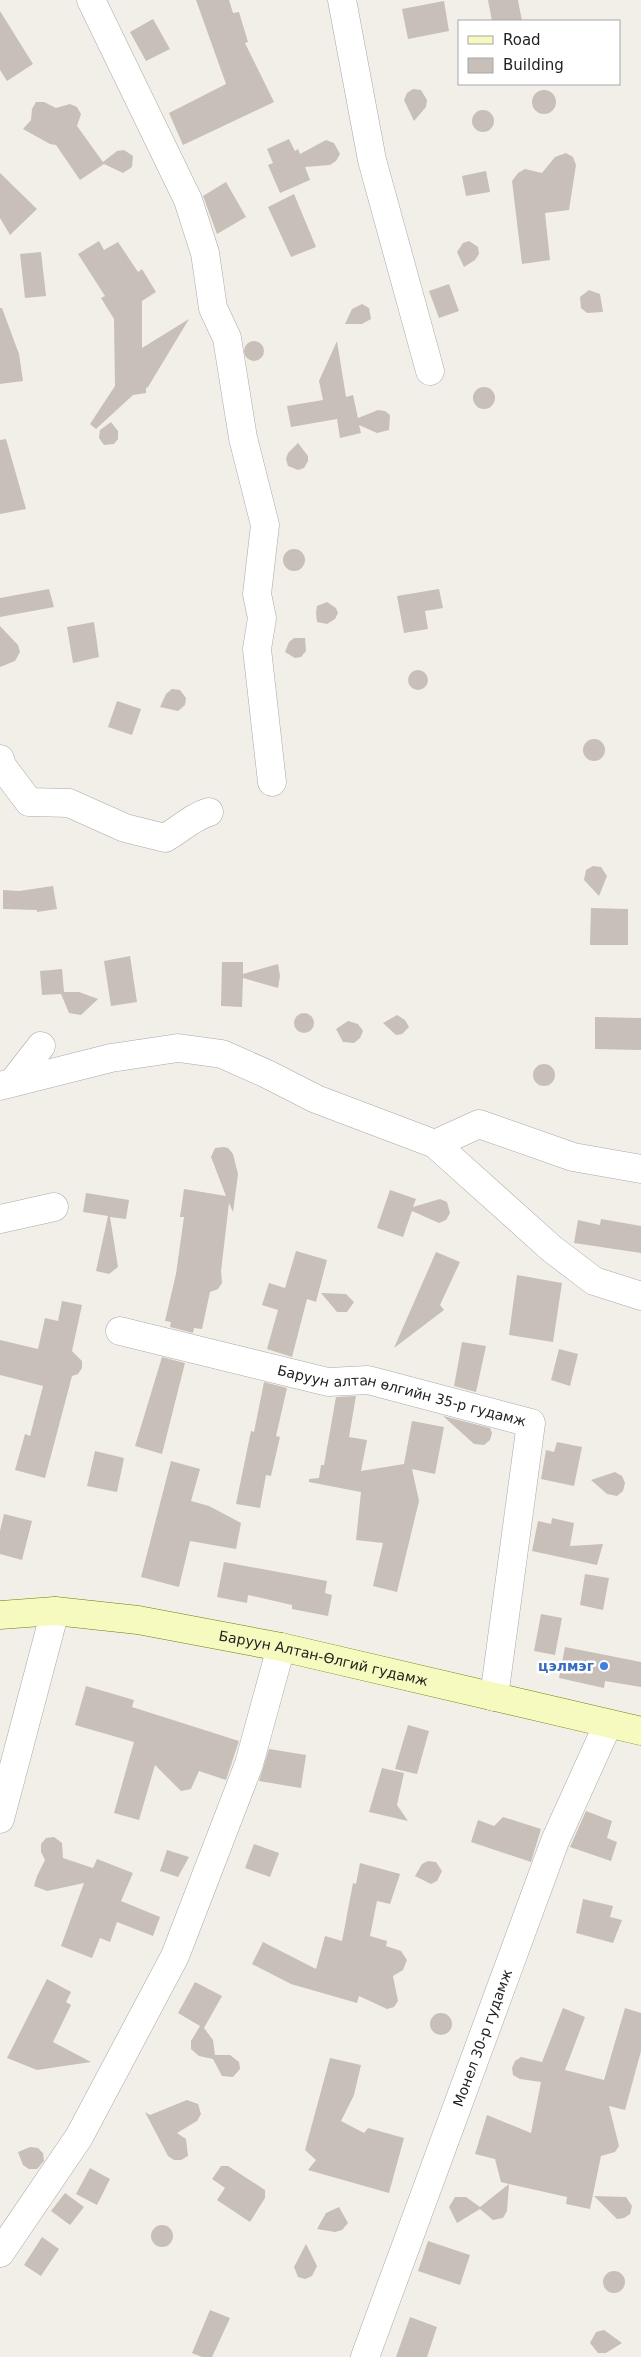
<svg xmlns="http://www.w3.org/2000/svg" width="641" height="2357" font-family="'DejaVu Sans',sans-serif">
	<style>
		.building { fill: #c7bfb8 }
		.lines { fill: none; stroke-linecap: round; stroke-linejoin: round }
		.street-casing { stroke: #a9a9a9; stroke-width: 29 }
		.secondary-casing { stroke: #707d05; stroke-width: 29 }
		.street { stroke: #fff; stroke-width: 28 }
		.secondary { stroke: #f7fabf; stroke-width: 28 }
		.shop-dot { fill: #3f7fe0; stroke: #fff; stroke-width: 2 }
		.labels { text-anchor: middle; dominant-baseline: central; stroke-width: 5; stroke-linejoin: round; paint-order: stroke }
		.street-label { font-size: 14px; fill: #222; stroke: #fff }
		.shop-label { font-size: 14px; font-weight: bold; fill: #366cbe; stroke: #fff; text-anchor: end }
	</style>
	<rect width="100%" height="100%" fill="#f2efe9"/>
	<path class="building" d="M 196,0 L 229,0 L 233,13 L 239,12 L 248,42 L 245,43 L 274,102 L 183,145 L 169,113 L 226,84 Z
		M 488,0 L 518,0 L 522,21 L 492,21 Z
		M 444,1 L 449,31 L 408,39 L 402,9 Z
		M 0,11 L 33,64 L 7,81 L 0,70 Z
		M 153,19 L 170,49 L 146,61 L 130,32 Z
		M 413,89 L 421,90 L 427,100 L 426,107 L 414,121 L 404,100 L 407,93 Z
		M532 102a12 12 0 1 1 24 0a12 12 0 1 1-24 0Z
		M 36,102 L 44,102 L 56,108 L 70,104 L 77,107 L 81,114 L 77,126 L 103,162 L 117,151 L 124,150 L 133,156 L 132,167 L 123,173 L 104,164 L 80,180 L 56,145 L 50,144 L 23,129 L 31,120 L 32,109 Z
		M472 121a11 11 0 1 1 22 0a11 11 0 1 1-22 0Z
		M 289,139 L 295,151 L 298,149 L 300,154 L 326,140 L 334,143 L 340,154 L 336,161 L 330,165 L 305,167 L 310,180 L 280,193 L 268,165 L 273,163 L 267,149 Z
		M 566,153 L 573,157 L 576,165 L 569,210 L 545,213 L 550,260 L 522,264 L 512,181 L 518,173 L 525,169 L 542,173 L 555,157 Z
		M 486,171 L 490,192 L 466,196 L 462,176 Z
		M 0,173 L 37,209 L 10,235 L 0,218 Z
		M 226,182 L 246,217 L 217,234 L 203,196 Z
		M 294,194 L 316,247 L 291,257 L 268,207 Z
		M 99,241 L 104,250 L 118,242 L 138,272 L 142,269 L 156,292 L 142,301 L 142,348 L 189,319 L 148,387 L 146,388 L 146,393 L 133,395 L 96,429 L 90,424 L 115,386 L 114,319 L 101,298 L 105,296 L 78,254 Z
		M 469,241 L 478,247 L 479,254 L 475,260 L 464,267 L 457,252 L 463,243 Z
		M 41,252 L 46,296 L 25,298 L 20,254 Z
		M 449,284 L 459,311 L 439,318 L 429,291 Z
		M 589,290 L 600,294 L 603,312 L 587,313 L 581,308 L 580,297 Z
		M 362,304 L 369,308 L 371,319 L 362,324 L 345,324 L 352,309 Z
		M 0,308 L 2,308 L 19,354 L 23,381 L 0,384 Z
		M 337,341 L 346,397 L 353,395 L 358,418 L 378,410 L 385,411 L 390,415 L 389,430 L 377,433 L 359,425 L 361,433 L 340,438 L 337,419 L 291,427 L 287,406 L 323,400 L 319,381 Z
		M244 351a10 10 0 1 1 20 0a10 10 0 1 1-20 0Z
		M473 398a11 11 0 1 1 22 0a11 11 0 1 1-22 0Z
		M 111,422 L 118,431 L 118,439 L 114,444 L 104,445 L 99,438 L 100,430 Z
		M 6,439 L 26,509 L 0,514 L 0,440 Z
		M 298,443 L 308,456 L 308,461 L 304,468 L 298,470 L 288,466 L 286,459 L 288,453 Z
		M283 560a11 11 0 1 1 22 0a11 11 0 1 1-22 0Z
		M 49,589 L 54,607 L 0,617 L 0,598 Z
		M 439,589 L 443,608 L 425,611 L 428,629 L 404,633 L 397,596 Z
		M 327,602 L 336,608 L 338,613 L 335,619 L 327,624 L 317,622 L 316,613 L 317,606 Z
		M 94,622 L 99,657 L 73,663 L 67,627 Z
		M 0,626 L 18,645 L 20,652 L 15,661 L 0,667 Z
		M 294,638 L 305,638 L 306,651 L 301,657 L 295,658 L 285,652 L 289,642 Z
		M408 680a10 10 0 1 1 20 0a10 10 0 1 1-20 0Z
		M 172,689 L 180,690 L 186,698 L 185,705 L 178,711 L 160,707 L 166,694 Z
		M 117,701 L 141,709 L 132,735 L 108,727 Z
		M583 750a11 11 0 1 1 22 0a11 11 0 1 1-22 0Z
		M 593,866 L 601,867 L 607,876 L 599,896 L 584,880 L 586,870 Z
		M 53,886 L 57,909 L 37,912 L 37,910 L 3,909 L 3,890 L 19,891 Z
		M 591,908 L 628,909 L 628,945 L 590,945 Z
		M 130,956 L 137,1002 L 111,1006 L 104,961 Z
		M 222,962 L 243,962 L 243,974 L 278,964 L 280,976 L 278,988 L 243,978 L 242,1007 L 221,1006 Z
		M 62,969 L 64,992 L 79,992 L 98,999 L 81,1015 L 69,1013 L 61,994 L 42,995 L 40,971 Z
		M294 1023a10 10 0 1 1 20 0a10 10 0 1 1-20 0Z
		M 397,1015 L 405,1020 L 409,1027 L 402,1034 L 396,1035 L 383,1023 Z
		M 595,1017 L 641,1018 L 641,1050 L 595,1049 Z
		M 348,1021 L 358,1024 L 363,1031 L 360,1038 L 354,1043 L 343,1042 L 336,1029 Z
		M533 1075a11 11 0 1 1 22 0a11 11 0 1 1-22 0Z
		M 224,1147 L 228,1148 L 233,1154 L 238,1174 L 233,1212 L 229,1203 L 221,1271 L 222,1283 L 218,1289 L 210,1292 L 202,1329 L 194,1328 L 193,1333 L 170,1327 L 171,1322 L 165,1321 L 176,1274 L 184,1217 L 180,1217 L 184,1189 L 226,1196 L 211,1157 L 215,1148 Z
		M 390,1190 L 416,1199 L 413,1207 L 440,1199 L 447,1202 L 450,1213 L 446,1220 L 439,1223 L 412,1211 L 403,1237 L 377,1228 Z
		M 86,1193 L 129,1200 L 126,1219 L 110,1217 L 118,1267 L 109,1274 L 96,1271 L 108,1216 L 83,1212 Z
		M 601,1219 L 641,1226 L 641,1253 L 574,1243 L 578,1220 L 600,1225 Z
		M 296,1251 L 327,1260 L 316,1302 L 307,1299 L 292,1357 L 267,1349 L 278,1310 L 262,1305 L 269,1283 L 285,1288 Z
		M 436,1252 L 460,1262 L 440,1305 L 444,1310 L 394,1348 Z
		M 517,1275 L 562,1283 L 553,1342 L 509,1335 Z
		M 321,1293 L 346,1294 L 354,1302 L 347,1312 L 337,1312 Z
		M 62,1301 L 82,1305 L 72,1351 L 82,1361 L 82,1368 L 78,1374 L 72,1376 L 45,1478 L 15,1470 L 25,1434 L 30,1436 L 43,1386 L 0,1375 L 0,1340 L 38,1349 L 45,1318 L 58,1321 Z
		M 462,1342 L 486,1346 L 476,1392 L 454,1386 Z
		M 559,1349 L 578,1354 L 570,1386 L 551,1380 Z
		M 162,1357 L 185,1363 L 162,1454 L 135,1446 Z
		M 264,1382 L 287,1388 L 276,1436 L 280,1437 L 271,1476 L 266,1475 L 260,1508 L 236,1504 L 251,1431 L 254,1432 Z
		M 356,1396 L 349,1437 L 367,1440 L 361,1471 L 404,1464 L 412,1421 L 444,1427 L 435,1474 L 412,1469 L 419,1501 L 397,1592 L 373,1586 L 383,1543 L 356,1540 L 361,1492 L 309,1482 L 309,1479 L 319,1478 L 321,1465 L 324,1465 L 336,1397 Z
		M 443,1416 L 490,1428 L 492,1433 L 490,1440 L 484,1445 L 474,1444 Z
		M 557,1442 L 582,1447 L 574,1486 L 541,1479 L 546,1450 L 554,1452 Z
		M 95,1451 L 124,1458 L 117,1492 L 87,1486 Z
		M 171,1461 L 200,1469 L 191,1501 L 209,1506 L 241,1523 L 236,1549 L 190,1541 L 179,1587 L 141,1577 Z
		M 615,1472 L 622,1476 L 625,1483 L 623,1491 L 617,1496 L 607,1494 L 591,1480 Z
		M 4,1514 L 32,1521 L 22,1560 L 0,1554 L 0,1531 Z
		M 552,1518 L 574,1523 L 570,1546 L 603,1544 L 597,1565 L 532,1551 L 538,1521 L 551,1524 Z
		M 224,1562 L 327,1581 L 325,1593 L 332,1595 L 328,1616 L 292,1609 L 292,1605 L 248,1595 L 247,1603 L 217,1597 Z
		M 585,1574 L 609,1578 L 603,1610 L 580,1605 Z
		M 541,1614 L 562,1618 L 555,1655 L 534,1651 Z
		M 565,1647 L 641,1662 L 641,1687 L 605,1681 L 604,1688 L 559,1678 Z
		M 86,1686 L 134,1700 L 132,1707 L 239,1741 L 226,1780 L 199,1771 L 191,1789 L 181,1791 L 155,1765 L 139,1820 L 114,1813 L 134,1742 L 75,1725 Z
		M 408,1725 L 429,1731 L 417,1774 L 395,1769 Z
		M 269,1749 L 306,1755 L 301,1788 L 259,1781 Z
		M 382,1768 L 404,1773 L 397,1805 L 408,1821 L 369,1812 Z
		M 586,1811 L 612,1821 L 607,1838 L 617,1842 L 611,1861 L 570,1847 Z
		M 503,1817 L 541,1829 L 531,1862 L 471,1842 L 478,1820 L 494,1826 Z
		M 54,1837 L 62,1843 L 63,1858 L 93,1868 L 97,1859 L 133,1873 L 121,1901 L 160,1917 L 153,1936 L 117,1922 L 110,1942 L 100,1938 L 92,1958 L 61,1946 L 84,1883 L 47,1891 L 34,1886 L 37,1876 L 45,1860 L 41,1852 L 41,1844 L 46,1838 Z
		M 254,1844 L 279,1853 L 270,1877 L 245,1868 Z
		M 167,1850 L 189,1857 L 178,1877 L 160,1871 Z
		M 428,1861 L 436,1862 L 442,1871 L 437,1881 L 431,1884 L 415,1876 L 422,1864 Z
		M 360,1863 L 400,1874 L 390,1904 L 377,1901 L 370,1936 L 387,1941 L 386,1946 L 401,1951 L 407,1960 L 403,1970 L 393,1976 L 398,2001 L 394,2007 L 387,2009 L 359,1996 L 357,2003 L 291,1984 L 252,1964 L 263,1942 L 316,1969 L 325,1936 L 342,1941 L 353,1883 L 356,1884 Z
		M 583,1899 L 613,1906 L 610,1917 L 622,1920 L 613,1943 L 576,1933 Z
		M 47,1979 L 71,1992 L 66,2002 L 71,2005 L 53,2042 L 91,2062 L 37,2070 L 7,2058 Z
		M 195,1982 L 222,1996 L 204,2028 L 213,2040 L 215,2055 L 230,2055 L 239,2062 L 240,2069 L 233,2077 L 222,2076 L 213,2059 L 199,2056 L 191,2049 L 191,2041 L 200,2026 L 178,2013 Z
		M 563,2008 L 585,2017 L 565,2070 L 604,2080 L 625,2008 L 641,2013 L 641,2051 L 625,2110 L 609,2106 L 619,2146 L 615,2152 L 601,2156 L 590,2209 L 566,2204 L 567,2197 L 509,2184 L 507,2211 L 503,2218 L 493,2220 L 480,2209 L 457,2223 L 449,2207 L 455,2197 L 466,2197 L 480,2207 L 509,2184 L 501,2182 L 495,2159 L 475,2154 L 487,2115 L 531,2133 L 541,2082 L 520,2079 L 513,2075 L 512,2068 L 515,2061 L 521,2057 L 542,2062 Z
		M430 2024a11 11 0 1 1 22 0a11 11 0 1 1-22 0Z
		M 330,2058 L 361,2065 L 354,2095 L 341,2121 L 364,2133 L 368,2128 L 404,2138 L 389,2193 L 308,2170 L 316,2160 L 305,2150 Z
		M 187,2100 L 198,2104 L 201,2114 L 197,2121 L 177,2133 L 186,2139 L 188,2156 L 181,2160 L 174,2160 L 168,2156 L 145,2112 L 150,2115 Z
		M 30,2147 L 38,2148 L 43,2153 L 44,2161 L 37,2169 L 29,2169 L 23,2165 L 18,2152 Z
		M 221,2166 L 228,2166 L 265,2190 L 265,2198 L 250,2222 L 217,2200 L 225,2188 L 212,2179 Z
		M 90,2168 L 110,2179 L 97,2205 L 76,2194 Z
		M 65,2193 L 84,2207 L 70,2225 L 51,2211 Z
		M 594,2196 L 626,2197 L 632,2206 L 630,2214 L 624,2218 L 617,2219 Z
		M 339,2207 L 348,2223 L 342,2230 L 335,2232 L 317,2229 L 326,2213 Z
		M151 2236a11 11 0 1 1 22 0a11 11 0 1 1-22 0Z
		M 42,2237 L 59,2249 L 41,2276 L 24,2265 Z
		M 428,2241 L 470,2255 L 460,2285 L 418,2271 Z
		M 306,2244 L 317,2266 L 312,2276 L 305,2279 L 298,2277 L 294,2267 Z
		M603 2282a11 11 0 1 1 22 0a11 11 0 1 1-22 0Z
		M 210,2310 L 230,2318 L 212,2357 L 202,2357 L 192,2353 Z
		M 410,2317 L 437,2327 L 427,2357 L 396,2357 Z
		M 604,2330 L 622,2343 L 606,2353 L 598,2353 L 590,2343 L 596,2332 Z"/>
	<g class="lines">
		<g class="street-casing">
			<g id="street">
				<path d="M 91,0 L 188,200 L 205,253 L 213,308 L 227,338 L 243,438 L 265,525 L 257,594 L 262,618 L 257,649 L 272,782"/>
				<path d="M 342,0 L 372,160 L 430,371"/>
				<path d="M 0,759 L 2,766 L 29,802 L 69,803 L 125,828 L 165,838 C 181,829 192,817 209,812"/>
				<path d="M 13,1082 L 41,1046"/>
				<path d="M 0,1086 L 111,1058 L 178,1048 L 222,1054 L 267,1074 L 316,1099 L 435,1144 L 552,1249 L 594,1281 L 641,1296"/>
				<path d="M 435,1144 L 479,1124 L 573,1157 L 641,1169"/>
				<path d="M 0,1219 L 54,1207"/>
				<path id="s1" d="M 120,1331 L 328,1382 L 368,1380 L 531,1423 L 494,1697"/>
				<path d="M 0,1819 L 55,1611"/>
				<path d="M 0,2253 L 79,2137 L 175,1956 L 249,1764 L 281,1647"/>
				<path id="s2" d="M 365,2357 L 555,1841 L 608,1724"/>
			</g>
		</g>
		<g class="secondary-casing">
			<g id="secondary">
				<path id="s3" d="M 0,1615 L 55,1611 L 138,1620 L 281,1647 L 641,1731"/>
			</g>
		</g>
		<use href="#street" class="street"/>
		<use href="#secondary" class="secondary"/>
	</g>
	<circle class="shop-dot" cx="604" cy="1666" r="5"/>
	<g class="labels">
		<g class="street-label">
			<text stroke="none"><textPath href="#s1" startOffset="290">Баруун алтан өлгийн 35-р гудамж</textPath></text>
			<text stroke="none"><textPath href="#s3" startOffset="328">Баруун Алтан-Өлгий гудамж</textPath></text>
			<text stroke="none"><textPath href="#s2" startOffset="340">Монел 30-р гудамж</textPath></text>
		</g>
		<g class="shop-label">
			<text x="594" y="1666">цэлмэг</text>
		</g>
	</g>
	<rect x="458" y="20" width="162" height="65" fill="#ffffff" stroke="#a7a7a7"/>
	<rect x="468" y="36" width="25" height="8" fill="#f7fabf" stroke="#a7a7a7"/>
	<text x="503" y="45" font-size="15" fill="#222222">Road</text>
	<rect x="468" y="58" width="25" height="15" fill="#c7bfb8" stroke="#a7a7a7"/>
	<text x="503" y="70" font-size="15" fill="#222222">Building</text>
</svg>
